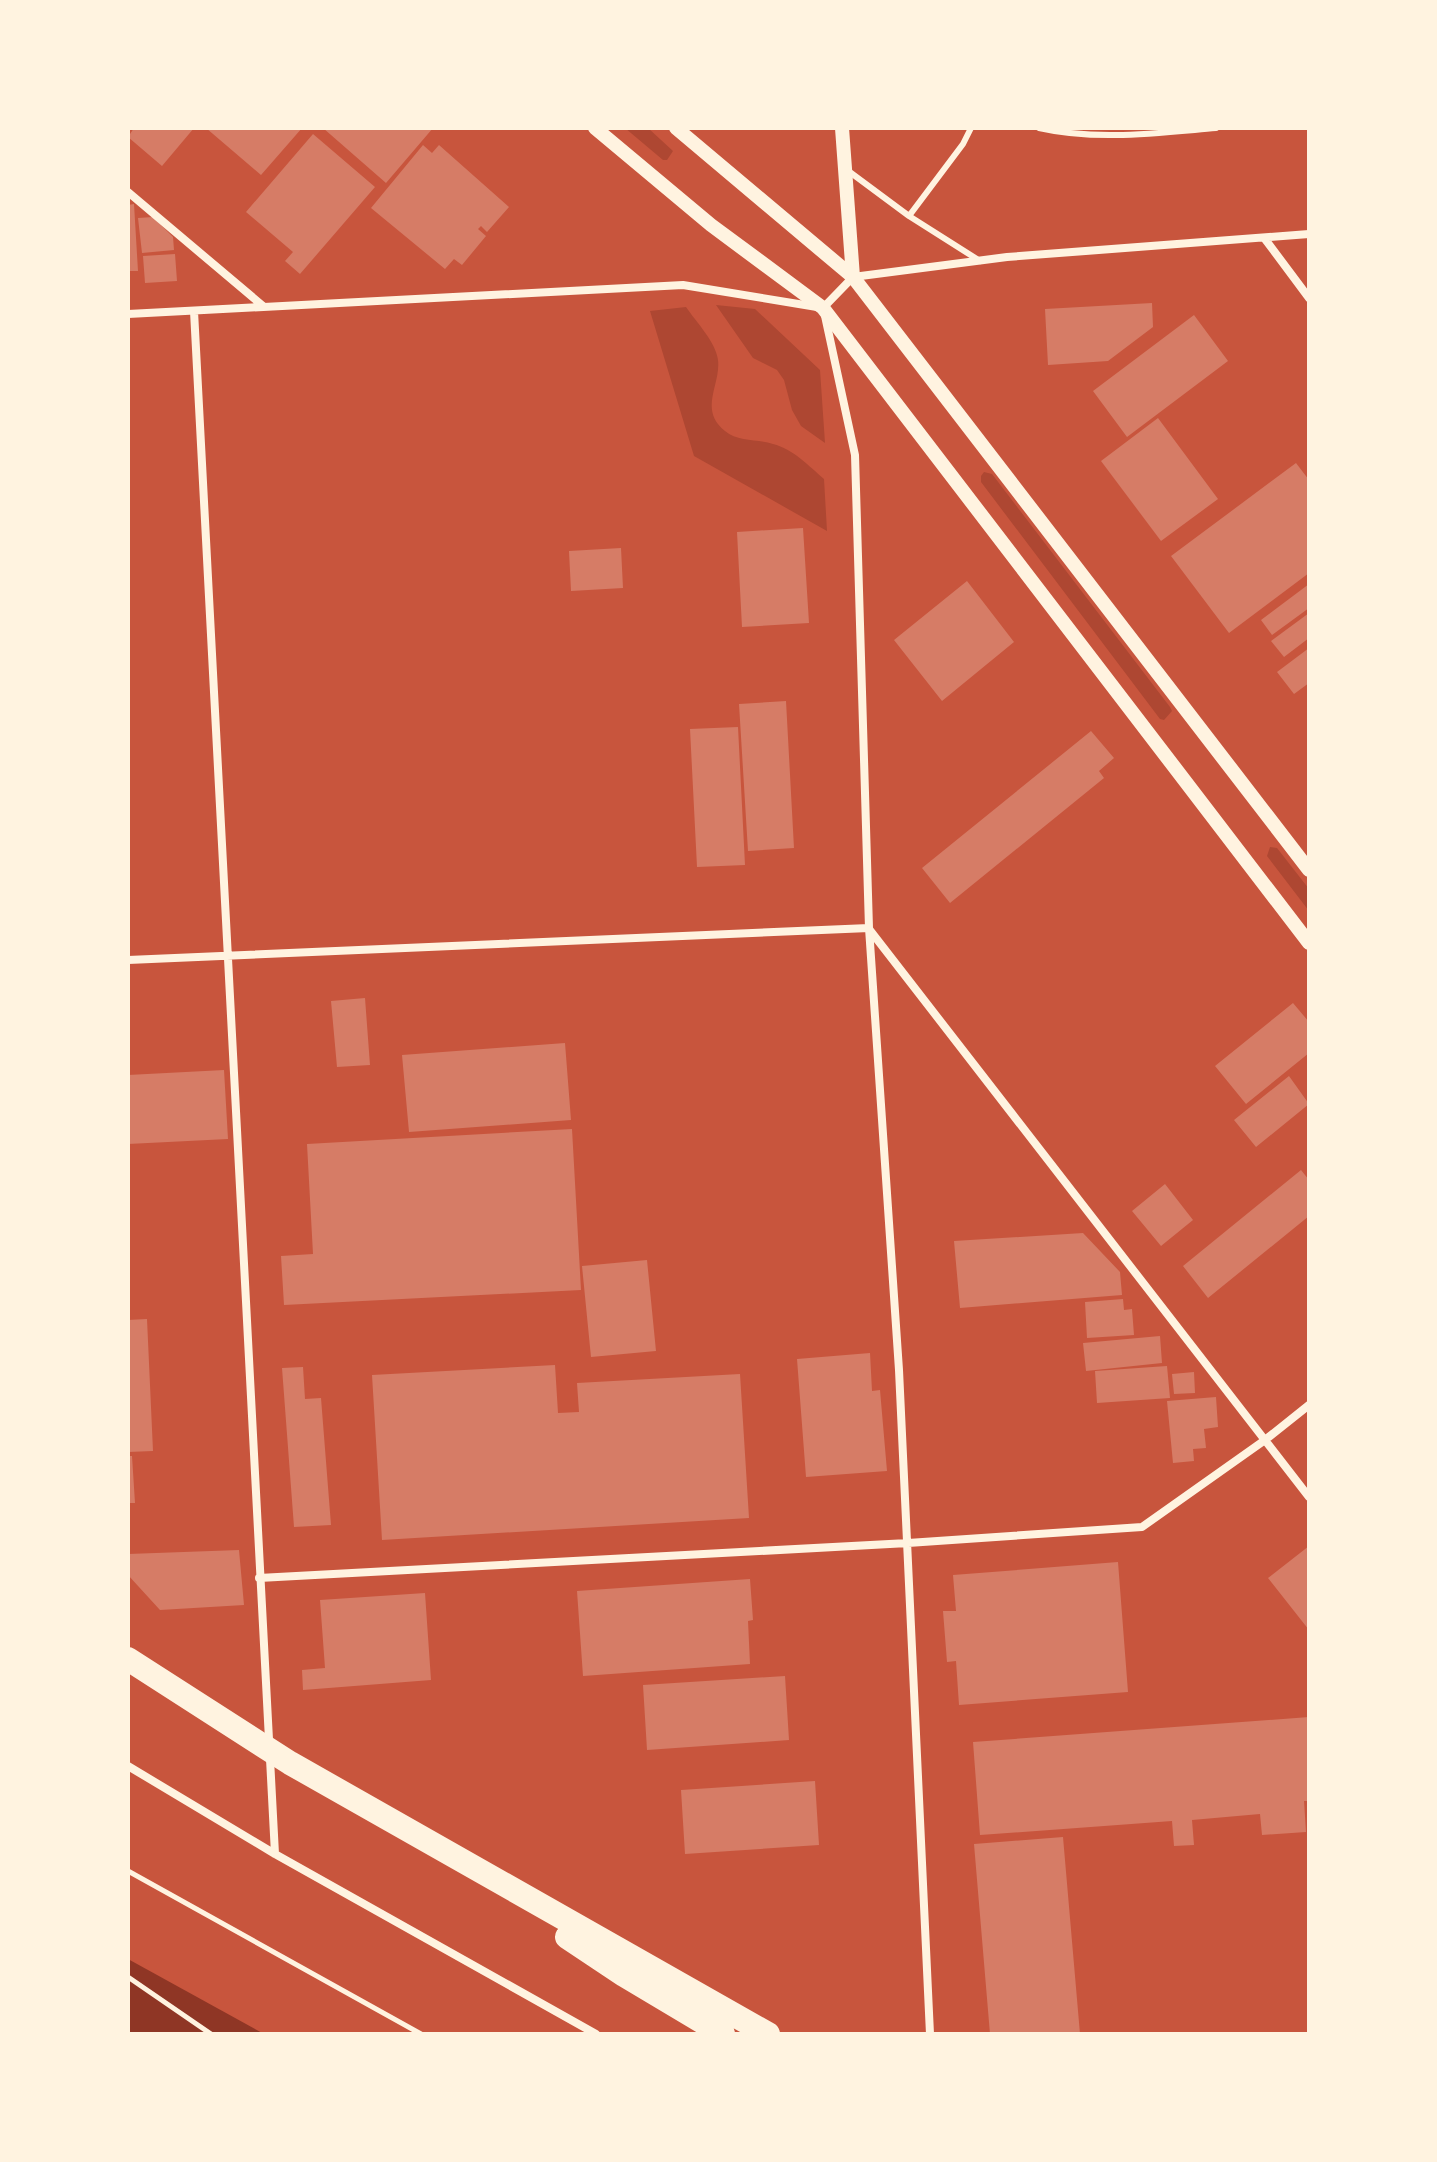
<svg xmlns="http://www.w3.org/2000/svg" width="1437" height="2162" font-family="'PT Sans Narrow',sans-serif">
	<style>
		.green { fill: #ae4732 }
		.water { fill: #8f3625 }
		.building { fill: #d67c66 }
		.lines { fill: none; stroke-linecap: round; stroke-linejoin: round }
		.path { stroke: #fff3e0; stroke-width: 5 }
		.service { stroke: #fff3e0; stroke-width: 6 }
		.minor { stroke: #fff3e0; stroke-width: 8 }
		.tertiary { stroke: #fff3e0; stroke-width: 14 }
		.motorway { stroke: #fff3e0; stroke-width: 24 }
	</style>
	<rect width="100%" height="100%" fill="#c8553d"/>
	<path class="green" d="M 625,128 L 648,128 L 673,151 L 667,160 L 663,160 Z
		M 716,305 L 755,309 L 820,370 L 825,443 L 801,426 L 792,410 L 784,380 L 777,370 L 753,358 Z
		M 686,307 C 696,322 716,342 718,360 C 721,385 698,410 725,431 C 738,442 758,439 773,444 C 793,449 809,466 824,479 L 827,531 L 694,456 L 650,311 Z
		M 984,472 L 992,474 L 1170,707 L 1172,711 L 1164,720 L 1160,719 L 981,482 L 981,476 Z
		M 1270,847 L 1277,848 L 1309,889 L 1309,911 L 1267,856 Z"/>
	<path class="water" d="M 128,1959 L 264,2034 L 128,2034 Z"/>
	<path class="building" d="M 134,128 L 194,128 L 162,166 L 128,137 Z
		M 206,128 L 302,128 L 261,175 Z
		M 323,128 L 433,128 L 386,183 Z
		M 313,134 L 375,187 L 300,274 L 285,261 L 293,252 L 246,212 Z
		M 423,145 L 432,153 L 439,145 L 509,207 L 487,232 L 481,226 L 478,229 L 486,236 L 462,265 L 454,259 L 445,269 L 371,208 Z
		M 134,204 L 138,271 L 128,271 L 128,205 Z
		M 153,217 L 173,237 L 174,250 L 142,253 L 138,218 Z
		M 175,254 L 177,281 L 145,283 L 143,256 Z
		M 1152,303 L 1153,327 L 1108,361 L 1048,365 L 1045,309 Z
		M 1194,315 L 1228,361 L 1127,437 L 1093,391 Z
		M 1158,418 L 1218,499 L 1161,541 L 1101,461 Z
		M 1296,463 L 1309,480 L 1309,573 L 1229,633 L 1171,556 Z
		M 803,528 L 809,623 L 742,627 L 737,532 Z
		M 621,548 L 623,588 L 571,591 L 569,551 Z
		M 967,581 L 1014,642 L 942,701 L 894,640 Z
		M 1309,584 L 1309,608 L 1272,635 L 1261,620 Z
		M 1309,613 L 1309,638 L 1284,657 L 1271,641 Z
		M 1309,648 L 1309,683 L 1294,694 L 1277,672 Z
		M 786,701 L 794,848 L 748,851 L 739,704 Z
		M 738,727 L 745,865 L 697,867 L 690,729 Z
		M 1091,731 L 1114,758 L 1099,771 L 1104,778 L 950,903 L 922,868 Z
		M 365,998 L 370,1065 L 337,1067 L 331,1001 Z
		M 1293,1003 L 1309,1022 L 1309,1053 L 1246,1104 L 1215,1066 Z
		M 565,1043 L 571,1120 L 409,1132 L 402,1055 Z
		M 224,1070 L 228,1139 L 128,1144 L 128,1075 Z
		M 1289,1076 L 1309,1104 L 1256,1147 L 1234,1120 Z
		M 572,1129 L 581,1290 L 284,1305 L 281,1256 L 313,1254 L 307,1144 Z
		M 1301,1170 L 1309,1180 L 1309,1216 L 1208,1298 L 1183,1266 Z
		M 1165,1184 L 1193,1220 L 1161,1246 L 1132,1211 Z
		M 1083,1233 L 1120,1272 L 1122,1295 L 960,1308 L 954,1241 Z
		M 647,1260 L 656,1351 L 591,1357 L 582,1266 Z
		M 1123,1299 L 1124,1310 L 1132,1309 L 1134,1335 L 1087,1338 L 1085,1302 Z
		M 147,1319 L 153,1451 L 128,1452 L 128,1320 Z
		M 1160,1336 L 1162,1363 L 1086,1371 L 1083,1343 Z
		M 870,1353 L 872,1391 L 880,1390 L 887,1471 L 806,1477 L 797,1359 Z
		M 555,1365 L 558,1413 L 579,1412 L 577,1383 L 740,1374 L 749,1518 L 382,1540 L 372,1375 Z
		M 1167,1366 L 1170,1398 L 1097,1403 L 1095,1371 Z
		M 303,1367 L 305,1399 L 321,1398 L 331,1525 L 294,1527 L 282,1368 Z
		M 1194,1372 L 1195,1393 L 1174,1394 L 1172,1374 Z
		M 1216,1397 L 1218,1427 L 1204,1429 L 1206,1448 L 1193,1449 L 1194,1461 L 1173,1463 L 1167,1401 Z
		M 128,1456 L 132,1456 L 135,1503 L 128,1503 Z
		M 1309,1546 L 1309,1630 L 1268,1578 Z
		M 239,1550 L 244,1605 L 160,1610 L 128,1575 L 128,1554 Z
		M 1118,1562 L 1128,1692 L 959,1705 L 956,1661 L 947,1662 L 943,1611 L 956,1611 L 953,1575 Z
		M 750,1579 L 753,1620 L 748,1621 L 750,1664 L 583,1676 L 577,1591 Z
		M 425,1593 L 431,1680 L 303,1690 L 302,1670 L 325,1668 L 320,1600 Z
		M 785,1676 L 789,1740 L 647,1750 L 643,1685 Z
		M 1309,1717 L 1309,1801 L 1304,1801 L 1306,1832 L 1262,1835 L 1260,1814 L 1192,1820 L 1194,1845 L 1174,1846 L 1172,1821 L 980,1835 L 973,1742 Z
		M 815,1781 L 819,1845 L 685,1854 L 681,1790 Z
		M 1063,1837 L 1080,2034 L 990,2034 L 974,1844 Z"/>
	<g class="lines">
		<path class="path" d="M 128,1871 L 421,2034
			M 128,1977 L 211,2034"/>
		<path class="service" d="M 1039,128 C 1096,141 1157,133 1216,128
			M 847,170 L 909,216 L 980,261
			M 909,216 L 963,144 L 971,128"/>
		<path class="minor" d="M 128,192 L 263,306
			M 1265,239 L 1309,298
			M 194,311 L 275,1854
			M 128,314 L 683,285 L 823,308 L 853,277 L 1007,257 L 1309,234
			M 825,316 L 855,455 L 869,928 L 899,1370 L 930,2034
			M 869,929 L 1309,1497
			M 128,960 L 869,928
			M 259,1578 L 908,1543 L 1142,1527 L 1265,1440 L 1309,1405
			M 128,1766 L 275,1854 L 596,2034"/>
		<path class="tertiary" d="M 595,128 L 711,225 L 823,308 L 1309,943
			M 676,128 L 853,277 L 1309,870
			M 842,128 L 853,277"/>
		<path class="motorway" d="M 128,1659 L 290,1763 L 768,2034
			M 567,1937 L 624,1975 L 723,2034"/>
	</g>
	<rect width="1437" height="2162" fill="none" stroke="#fff3e0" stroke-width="260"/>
</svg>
